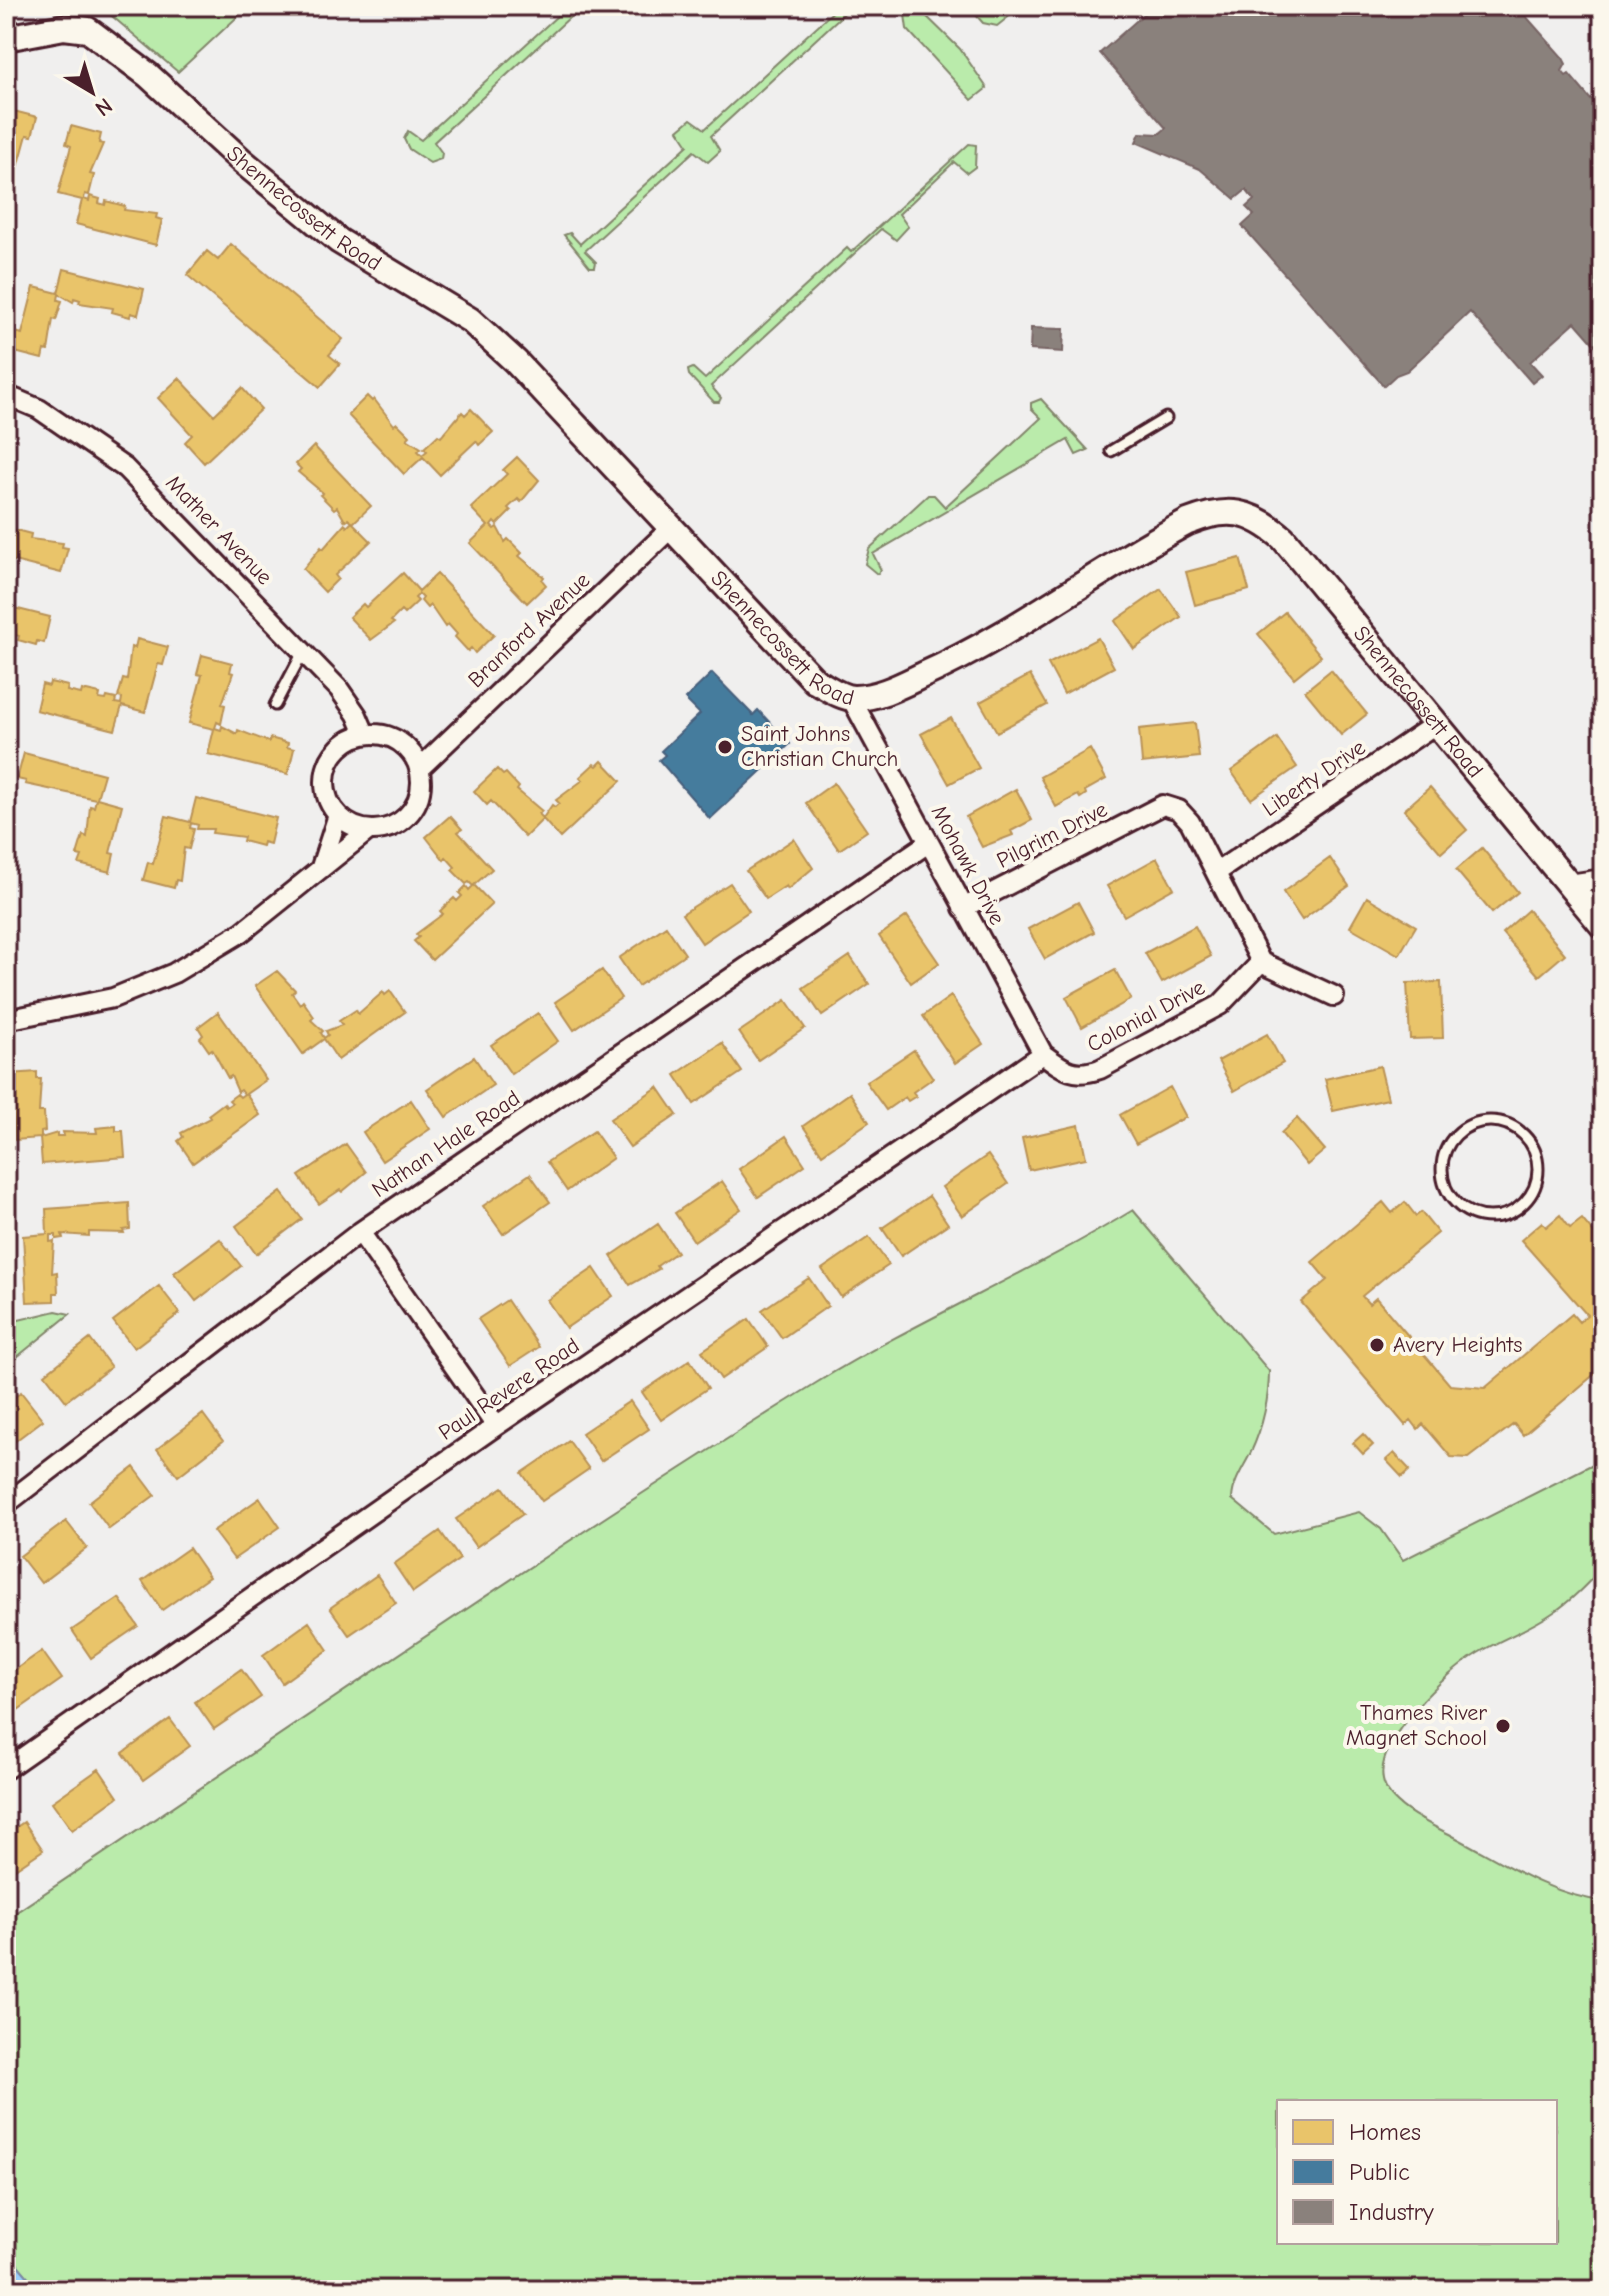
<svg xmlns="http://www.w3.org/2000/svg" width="1609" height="2296" font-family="'Comic Neue',sans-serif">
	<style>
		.green { fill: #baebab; stroke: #82856b; stroke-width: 2; fill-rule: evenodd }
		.water { fill: #9cd0fa; stroke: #7b89a7; stroke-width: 2 }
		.homes { fill: #e9c46a; stroke: #b99257; stroke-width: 2 }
		.public { fill: #457b9d; stroke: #465f7b; stroke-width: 2 }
		.industry { fill: #8a817c; stroke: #776464; stroke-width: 2 }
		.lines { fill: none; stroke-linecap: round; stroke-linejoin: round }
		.lane-casing { stroke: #4a1f2b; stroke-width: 15 }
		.street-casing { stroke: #4a1f2b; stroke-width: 24 }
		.secondary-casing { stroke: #4a1f2b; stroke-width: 30 }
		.lane { stroke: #fbf7ec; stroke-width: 9 }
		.street { stroke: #fbf7ec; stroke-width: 18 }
		.secondary { stroke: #fbf7ec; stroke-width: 24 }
		.poi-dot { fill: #4a1f2b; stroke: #fbf7ec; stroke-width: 3 }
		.labels { text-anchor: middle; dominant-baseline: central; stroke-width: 8; stroke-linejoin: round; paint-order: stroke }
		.street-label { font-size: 22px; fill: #4a1f2b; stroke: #fbf7ec }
		.poi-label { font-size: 22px; fill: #4a1f2b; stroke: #fbf7ec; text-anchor: start }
	</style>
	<rect width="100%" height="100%" fill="#f0efee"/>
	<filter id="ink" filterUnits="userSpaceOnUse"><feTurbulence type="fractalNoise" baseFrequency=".0125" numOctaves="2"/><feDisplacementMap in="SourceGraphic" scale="16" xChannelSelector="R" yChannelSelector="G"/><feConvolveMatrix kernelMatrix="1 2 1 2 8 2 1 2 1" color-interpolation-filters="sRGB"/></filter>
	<g filter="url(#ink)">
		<path class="green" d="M 100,6 L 249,6 L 178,72 Z
			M 568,6 L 582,6 L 434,142 L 442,153 L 441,159 L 430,163 L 409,149 L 404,139 L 408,131 L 421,140 Z
			M 839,6 L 852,6 L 711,136 L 720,151 L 708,162 L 694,151 L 585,251 L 596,262 L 595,267 L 590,267 L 564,235 L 570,233 L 580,244 L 688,145 L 678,130 L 691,119 L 705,129 Z
			M 916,6 L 960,49 L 987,88 L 972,100 L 907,29 L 905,15 Z
			M 968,6 L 1022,6 L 997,26 L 983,23 Z
			M 969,144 L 976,145 L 975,167 L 967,173 L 954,162 L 899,214 L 908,227 L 896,240 L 881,229 L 711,386 L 721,398 L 719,402 L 714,402 L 689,375 L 688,370 L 693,368 L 705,379 L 847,248 L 851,252 Z
			M 1041,399 L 1088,450 L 1076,455 L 1068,440 L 873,554 L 881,570 L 877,574 L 865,564 L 869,549 L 928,495 L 934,495 L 945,507 L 1041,418 L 1031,408 L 1031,403 Z
			M 1133,1210 L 1269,1371 C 1269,1399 1263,1426 1251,1452 C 1244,1467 1233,1481 1232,1499 L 1274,1534 L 1359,1512 L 1381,1529 L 1403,1560 L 1603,1459 L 1603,1567 C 1588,1583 1572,1600 1554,1612 C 1530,1629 1503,1638 1478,1653 C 1447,1672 1375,1739 1383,1780 C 1387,1804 1427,1823 1447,1833 C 1496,1858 1548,1895 1603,1901 L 1603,2290 L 32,2290 L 29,2278 L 6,2251 L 6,1919 C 275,1739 541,1554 816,1383 C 918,1320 1030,1273 1133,1210 ZM 1279,2102 L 1555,2102 L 1555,2242 L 1279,2242 Z
			M 56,1311 L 70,1314 L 6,1366 L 6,1323 Z"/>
		<path class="water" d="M 6,2251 L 29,2278 L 32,2290 L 6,2290 Z"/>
		<path class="homes" d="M 6,109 L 37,117 L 32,136 L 27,135 L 14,182 L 6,180 Z
			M 71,126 L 101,134 L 99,143 L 103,144 L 90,174 L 94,175 L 89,195 L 85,194 L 84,199 L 89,201 L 90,196 L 100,199 L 99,203 L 105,205 L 106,201 L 125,206 L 124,210 L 157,214 L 156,218 L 162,220 L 156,245 L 76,224 L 82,200 L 58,194 L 71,146 L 66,144 Z
			M 231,244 L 343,339 L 329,355 L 340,364 L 320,387 L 187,275 L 207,251 L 218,260 Z
			M 64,269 L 144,289 L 138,315 L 131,313 L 130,317 L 112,312 L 113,308 L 79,303 L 80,300 L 74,298 L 73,302 L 59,294 L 58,300 L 62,301 L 56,320 L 53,319 L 48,351 L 44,350 L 42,359 L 11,351 L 16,332 L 22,334 L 34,287 L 58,293 Z
			M 179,378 L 214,415 L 242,388 L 261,409 L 204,463 L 185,442 L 192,435 L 158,398 Z
			M 367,396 L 372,401 L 374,399 L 394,425 L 397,423 L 410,436 L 407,439 L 421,448 L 418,451 L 422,455 L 427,451 L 424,448 L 438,435 L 441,437 L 462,412 L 465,415 L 471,409 L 493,432 L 479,445 L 476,441 L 440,475 L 423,457 L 404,474 L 348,415 Z
			M 314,446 L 371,506 L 353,523 L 371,541 L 335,575 L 338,579 L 325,592 L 303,569 L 321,547 L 323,549 L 345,524 L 347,527 L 352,522 L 348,519 L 345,521 L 337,507 L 334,509 L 320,495 L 323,493 L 298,472 L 301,469 L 296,464 Z
			M 517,457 L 539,480 L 521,502 L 518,499 L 508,508 L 511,511 L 497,525 L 494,522 L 491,526 L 494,529 L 497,527 L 505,542 L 508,539 L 522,553 L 519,556 L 544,577 L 542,580 L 546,585 L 527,603 L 470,543 L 488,526 L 471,508 L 507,474 L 503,470 Z
			M 12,529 L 31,534 L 30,539 L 63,543 L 62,547 L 68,548 L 61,573 L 6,559 L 6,532 L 11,534 Z
			M 1240,558 L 1249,590 L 1195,605 L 1186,572 Z
			M 403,573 L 419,591 L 437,574 L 494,635 L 475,653 L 471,648 L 468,651 L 455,637 L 457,634 L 448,624 L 445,627 L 430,605 L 427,608 L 421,601 L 423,598 L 419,594 L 415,598 L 418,601 L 404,614 L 401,611 L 391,621 L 394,623 L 371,640 L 349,617 L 363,604 L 366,607 Z
			M 1161,589 L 1181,617 L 1134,649 L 1115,621 Z
			M 6,606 L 50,617 L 44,643 L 37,641 L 36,645 L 18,640 L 19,636 L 6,633 Z
			M 1285,612 L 1321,656 L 1294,678 L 1258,634 Z
			M 1098,638 L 1114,667 L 1064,694 L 1048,664 Z
			M 137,639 L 168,647 L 163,665 L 158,664 L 145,712 L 122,706 L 115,730 L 36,710 L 42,684 L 49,686 L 50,682 L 68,686 L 67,691 L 81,694 L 82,690 L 100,694 L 99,699 L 106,700 L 107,697 L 116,699 L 115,703 L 121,704 L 122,698 L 118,697 L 123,679 L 127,680 L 131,647 L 135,648 Z
			M 202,655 L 232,663 L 230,672 L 233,673 L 222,704 L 225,705 L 221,724 L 217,722 L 215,728 L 221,730 L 222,726 L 237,734 L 238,730 L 269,742 L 270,738 L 288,743 L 287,747 L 294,749 L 288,774 L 208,754 L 214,729 L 189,723 L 202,675 L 197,674 Z
			M 1331,670 L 1367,714 L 1341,735 L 1305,691 Z
			M 1030,675 L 1047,705 L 997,732 L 980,702 Z
			M 951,718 L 979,768 L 949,784 L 921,734 Z
			M 1195,723 L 1199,757 L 1142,763 L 1139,729 Z
			M 1277,738 L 1297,767 L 1251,799 L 1231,771 Z
			M 1090,749 L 1106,779 L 1085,791 L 1086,794 L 1080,798 L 1078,795 L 1056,807 L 1040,777 Z
			M 24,753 L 104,774 L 97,798 L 122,805 L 110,853 L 114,854 L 110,872 L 79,864 L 82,856 L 77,855 L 83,835 L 87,837 L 90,806 L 94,807 L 96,799 L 25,784 L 26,781 L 17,779 Z
			M 602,761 L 621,781 L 560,838 L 543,819 L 525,837 L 491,801 L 487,805 L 474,791 L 497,769 L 503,775 L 506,773 L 519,787 L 517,790 L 542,811 L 539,814 L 543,818 L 552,805 L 555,807 L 559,803 L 556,800 L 583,780 L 580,777 L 594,764 L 597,766 Z
			M 834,783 L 867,831 L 839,850 L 806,803 Z
			M 1430,787 L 1467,830 L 1441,853 L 1404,810 Z
			M 1016,789 L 1032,820 L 1011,831 L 1013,835 L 982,847 L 966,817 Z
			M 196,798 L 276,818 L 270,844 L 263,842 L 262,846 L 243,841 L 244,837 L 212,833 L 213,829 L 197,829 L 198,825 L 191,823 L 190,828 L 194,829 L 189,849 L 184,848 L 180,881 L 176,880 L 174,888 L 143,880 L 148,862 L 153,864 L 166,816 L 190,822 Z
			M 450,816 L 462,829 L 458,832 L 492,869 L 474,885 L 492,904 L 432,960 L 414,941 L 419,937 L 416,934 L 443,914 L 440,911 L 454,898 L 457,901 L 462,896 L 459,893 L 466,886 L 469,890 L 473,886 L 469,882 L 466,884 L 452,870 L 455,867 L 446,857 L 444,860 L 426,837 Z
			M 794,839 L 813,868 L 788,889 L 786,886 L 766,899 L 746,871 Z
			M 1482,848 L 1518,892 L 1492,913 L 1456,870 Z
			M 1157,858 L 1174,888 L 1124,916 L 1107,886 Z
			M 1330,858 L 1349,886 L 1302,920 L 1283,892 Z
			M 730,883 L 749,911 L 702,943 L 682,914 Z
			M 1367,897 L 1416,926 L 1399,955 L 1350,927 Z
			M 1078,902 L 1094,932 L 1045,959 L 1028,929 Z
			M 1528,910 L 1565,954 L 1539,976 L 1502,933 Z
			M 907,916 L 939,963 L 911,983 L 879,936 Z
			M 666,926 L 685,954 L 638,986 L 619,958 Z
			M 1195,926 L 1211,956 L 1162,983 L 1145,953 Z
			M 850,956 L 869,984 L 822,1016 L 803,988 Z
			M 602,970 L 621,998 L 574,1030 L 555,1002 Z
			M 1115,970 L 1131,999 L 1082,1027 L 1066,997 Z
			M 277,971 L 295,990 L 292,993 L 300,1004 L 303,1001 L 314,1017 L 311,1020 L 323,1031 L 321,1033 L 324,1038 L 328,1035 L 326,1031 L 342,1025 L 339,1021 L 356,1010 L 358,1014 L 383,992 L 385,995 L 390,991 L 405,1012 L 338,1060 L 324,1039 L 303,1054 L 255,986 Z
			M 1441,982 L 1443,1038 L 1410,1039 L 1407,983 Z
			M 951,996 L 983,1044 L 955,1063 L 923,1016 Z
			M 786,1000 L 805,1028 L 758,1060 L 739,1032 Z
			M 218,1012 L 266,1080 L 246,1094 L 260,1115 L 193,1163 L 178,1141 L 183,1137 L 181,1133 L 210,1118 L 208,1115 L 224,1103 L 226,1107 L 232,1103 L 229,1100 L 237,1094 L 240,1097 L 244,1094 L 241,1090 L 238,1092 L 231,1076 L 228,1078 L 212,1049 L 209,1051 L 200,1038 L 203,1035 L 198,1027 Z
			M 538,1013 L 558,1041 L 511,1074 L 491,1045 Z
			M 1267,1034 L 1283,1063 L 1234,1091 L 1218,1061 Z
			M 722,1043 L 742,1072 L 694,1104 L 675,1075 Z
			M 914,1050 L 933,1078 L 913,1092 L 916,1096 L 908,1101 L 905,1097 L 886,1110 L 866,1082 Z
			M 474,1057 L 493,1085 L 446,1117 L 427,1089 Z
			M 1380,1066 L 1388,1099 L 1333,1111 L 1325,1079 Z
			M 37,1072 L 37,1079 L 41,1079 L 39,1112 L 44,1112 L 45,1131 L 41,1132 L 41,1138 L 57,1133 L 57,1136 L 64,1136 L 63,1132 L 97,1133 L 96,1128 L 116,1126 L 116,1131 L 123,1131 L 125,1157 L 42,1164 L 40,1138 L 15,1140 L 10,1074 Z
			M 658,1087 L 677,1115 L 630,1147 L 610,1119 Z
			M 1170,1087 L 1186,1117 L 1136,1144 L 1120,1115 Z
			M 850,1093 L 869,1122 L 822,1154 L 803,1126 Z
			M 411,1100 L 430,1129 L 382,1161 L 363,1132 Z
			M 1297,1118 L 1325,1150 L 1307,1165 L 1281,1133 Z
			M 1079,1125 L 1086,1158 L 1029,1170 L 1022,1138 Z
			M 594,1131 L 613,1158 L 567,1191 L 547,1162 Z
			M 786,1136 L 805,1165 L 758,1197 L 739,1169 Z
			M 346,1144 L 366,1172 L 342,1192 L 340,1190 L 319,1204 L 299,1176 Z
			M 988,1155 L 1008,1184 L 962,1216 L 942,1187 Z
			M 530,1174 L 550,1202 L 503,1234 L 483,1206 Z
			M 722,1181 L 741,1209 L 694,1241 L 675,1213 Z
			M 281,1192 L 302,1219 L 256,1254 L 236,1226 Z
			M 929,1196 L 948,1224 L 901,1256 L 882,1228 Z
			M 1383,1202 L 1392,1213 L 1405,1202 L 1416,1216 L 1421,1212 L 1438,1233 L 1362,1296 L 1369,1304 L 1376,1298 L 1450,1385 L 1485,1388 L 1572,1314 L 1579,1322 L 1587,1315 L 1521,1240 L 1542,1222 L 1546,1227 L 1560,1215 L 1570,1228 L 1582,1219 L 1603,1244 L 1603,1367 L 1523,1435 L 1514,1424 L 1469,1458 L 1451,1457 L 1423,1424 L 1418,1429 L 1411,1420 L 1405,1425 L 1301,1302 L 1327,1280 L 1312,1262 Z
			M 129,1203 L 130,1229 L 123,1230 L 124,1233 L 89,1232 L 89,1236 L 62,1234 L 63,1238 L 56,1239 L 56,1235 L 50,1235 L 50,1242 L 54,1241 L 52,1273 L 57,1272 L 58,1293 L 54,1293 L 54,1301 L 27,1302 L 23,1236 L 47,1234 L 46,1209 Z
			M 658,1224 L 677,1252 L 657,1266 L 659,1269 L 630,1285 L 611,1256 Z
			M 869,1237 L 889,1265 L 841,1297 L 822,1269 Z
			M 220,1239 L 241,1266 L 196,1301 L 174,1273 Z
			M 594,1268 L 613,1296 L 566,1328 L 547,1300 Z
			M 809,1278 L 828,1306 L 782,1338 L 762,1310 Z
			M 159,1286 L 180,1313 L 134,1348 L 113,1321 Z
			M 507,1300 L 539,1347 L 510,1366 L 478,1319 Z
			M 749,1319 L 768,1347 L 721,1379 L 702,1351 Z
			M 90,1339 L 111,1367 L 66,1401 L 45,1374 Z
			M 690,1360 L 708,1388 L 661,1420 L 642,1392 Z
			M 21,1392 L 43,1420 L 6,1448 L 6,1404 Z
			M 630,1401 L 649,1429 L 601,1461 L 582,1433 Z
			M 203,1414 L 223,1441 L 178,1476 L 157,1449 Z
			M 1363,1434 L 1373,1445 L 1363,1454 L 1353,1443 Z
			M 569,1441 L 589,1469 L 542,1501 L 522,1473 Z
			M 1394,1453 L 1410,1470 L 1402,1477 L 1386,1460 Z
			M 134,1467 L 155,1495 L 109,1529 L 89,1502 Z
			M 503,1487 L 523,1514 L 476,1547 L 456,1519 Z
			M 260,1498 L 280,1527 L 234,1559 L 213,1531 Z
			M 66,1521 L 87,1548 L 41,1583 L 20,1556 Z
			M 440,1531 L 460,1559 L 413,1592 L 394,1564 Z
			M 189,1548 L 209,1577 L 162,1610 L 142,1581 Z
			M 377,1575 L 396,1603 L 349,1635 L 330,1608 Z
			M 119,1598 L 138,1626 L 91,1658 L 72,1630 Z
			M 309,1622 L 328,1650 L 282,1683 L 263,1655 Z
			M 42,1651 L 62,1679 L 15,1712 L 6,1698 L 6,1676 Z
			M 241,1669 L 261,1697 L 214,1729 L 195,1702 Z
			M 170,1719 L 190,1746 L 143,1780 L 123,1753 Z
			M 99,1769 L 118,1797 L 72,1830 L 52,1802 Z
			M 24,1822 L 43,1850 L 6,1875 L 6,1834 Z"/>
		<path class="public" d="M 712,673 L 753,715 L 758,710 L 790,744 L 710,819 L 659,760 L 665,755 L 661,751 L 700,714 L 685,699 Z"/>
		<path class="industry" d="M 1153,6 L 1517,6 L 1563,58 L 1566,64 L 1562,71 L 1566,76 L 1569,74 L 1591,100 L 1603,90 L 1603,354 L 1575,322 L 1530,362 L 1542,375 L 1532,383 L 1470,312 L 1407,371 L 1396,375 L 1384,386 L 1242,226 L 1254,215 L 1246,207 L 1254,200 L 1246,190 L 1235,199 L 1200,169 L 1136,142 L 1140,133 L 1159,134 L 1166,128 L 1100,53 Z
			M 1031,328 L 1064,329 L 1063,352 L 1030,350 Z"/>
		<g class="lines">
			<g class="lane-casing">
				<path id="lane" d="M 1111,451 L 1166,418
					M 275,705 L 303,652
					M1442 1169a48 48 0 1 1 96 0a48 48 0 1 1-96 0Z"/>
			</g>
			<g class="street-casing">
				<path id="street" d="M 6,395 L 39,409 L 125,468 L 339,689 L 357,715 L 365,734
					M 851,698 L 1043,1054 C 1064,1070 1074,1078 1100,1069 L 1220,1005 L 1261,962
					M325 782a48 48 0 1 1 96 0a48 48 0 1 1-96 0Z
					M 420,768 L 671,528
					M 321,867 L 338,815
					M 1217,872 L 1437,723
					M 1569,884 L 1603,879
					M 963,908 L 1163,805 L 1179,810 L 1190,822 L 1261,962 L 1334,996
					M 6,1020 L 113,998 L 174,973 L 242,932 L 369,830
					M 360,1232 L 496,1426
					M 6,1504 L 360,1232 L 928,843
					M 6,1769 L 496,1426 L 1043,1054"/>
			</g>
			<g class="secondary-casing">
				<g id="secondary">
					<path id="s1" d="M 6,38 L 64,27 L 88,30 L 148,75 L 242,161 L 339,241 L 470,320 L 515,361 L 815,681 C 827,687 841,698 854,698 C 878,698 902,685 923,675 C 1017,633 1097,570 1188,522 C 1228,506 1250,510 1283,538 L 1603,926"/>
				</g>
			</g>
			<use href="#lane" class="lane"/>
			<use href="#street" class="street"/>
			<use href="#secondary" class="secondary"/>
		</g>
	</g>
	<g class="poi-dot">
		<circle cx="725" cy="747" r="8"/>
		<circle cx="1377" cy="1345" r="8"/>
		<circle cx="1503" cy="1726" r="8"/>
	</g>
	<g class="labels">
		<g class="street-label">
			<text stroke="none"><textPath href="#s1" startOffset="364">Shennecossett Road</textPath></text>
			<text transform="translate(219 530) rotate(46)">Mather Avenue</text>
			<text transform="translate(529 630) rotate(-43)">Branford Avenue</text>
			<text stroke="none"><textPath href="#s1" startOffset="1012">Shennecossett Road</textPath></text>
			<text stroke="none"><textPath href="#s1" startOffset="1802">Shennecossett Road</textPath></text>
			<text transform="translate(1314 778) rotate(-34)">Liberty Drive</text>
			<text transform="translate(1052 835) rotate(-27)">Pilgrim Drive</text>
			<text transform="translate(968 865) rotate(62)">Mohawk Drive</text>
			<text transform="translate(1146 1016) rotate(-28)">Colonial Drive</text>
			<text transform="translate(446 1144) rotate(-34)">Nathan Hale Road</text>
			<text transform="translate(509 1389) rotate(-34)">Paul Revere Road</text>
		</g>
		<g class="poi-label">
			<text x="741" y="734">Saint Johns<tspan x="741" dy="25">Christian Church</tspan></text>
			<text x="1393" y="1345">Avery Heights</text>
			<text x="1487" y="1713" text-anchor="end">Thames River<tspan x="1487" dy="25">Magnet School</tspan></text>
		</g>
	</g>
	<rect width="1609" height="2296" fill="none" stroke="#fbf7ec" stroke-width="32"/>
	<rect x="16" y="16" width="1577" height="2264" fill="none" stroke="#4a1f2b" stroke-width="3" filter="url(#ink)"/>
	<rect x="1277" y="2100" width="280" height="144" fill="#fbf7ec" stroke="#b4a19f" stroke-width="2"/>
	<rect x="1293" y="2120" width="40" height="24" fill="#e9c46a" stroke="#b4a19f" stroke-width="2"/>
	<text x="1349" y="2140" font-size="24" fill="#4a1f2b">Homes</text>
	<rect x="1293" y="2160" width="40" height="24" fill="#457b9d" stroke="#b4a19f" stroke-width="2"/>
	<text x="1349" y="2180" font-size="24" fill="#4a1f2b">Public</text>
	<rect x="1293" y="2200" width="40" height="24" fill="#8a817c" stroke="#b4a19f" stroke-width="2"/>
	<text x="1349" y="2220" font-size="24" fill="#4a1f2b">Industry</text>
	<g transform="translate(92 92) rotate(142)" stroke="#fbf7ec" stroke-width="6" paint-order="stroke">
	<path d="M0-6L14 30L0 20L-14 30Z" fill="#4a1f2b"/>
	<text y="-12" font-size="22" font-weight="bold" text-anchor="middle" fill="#4a1f2b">N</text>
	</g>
</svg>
